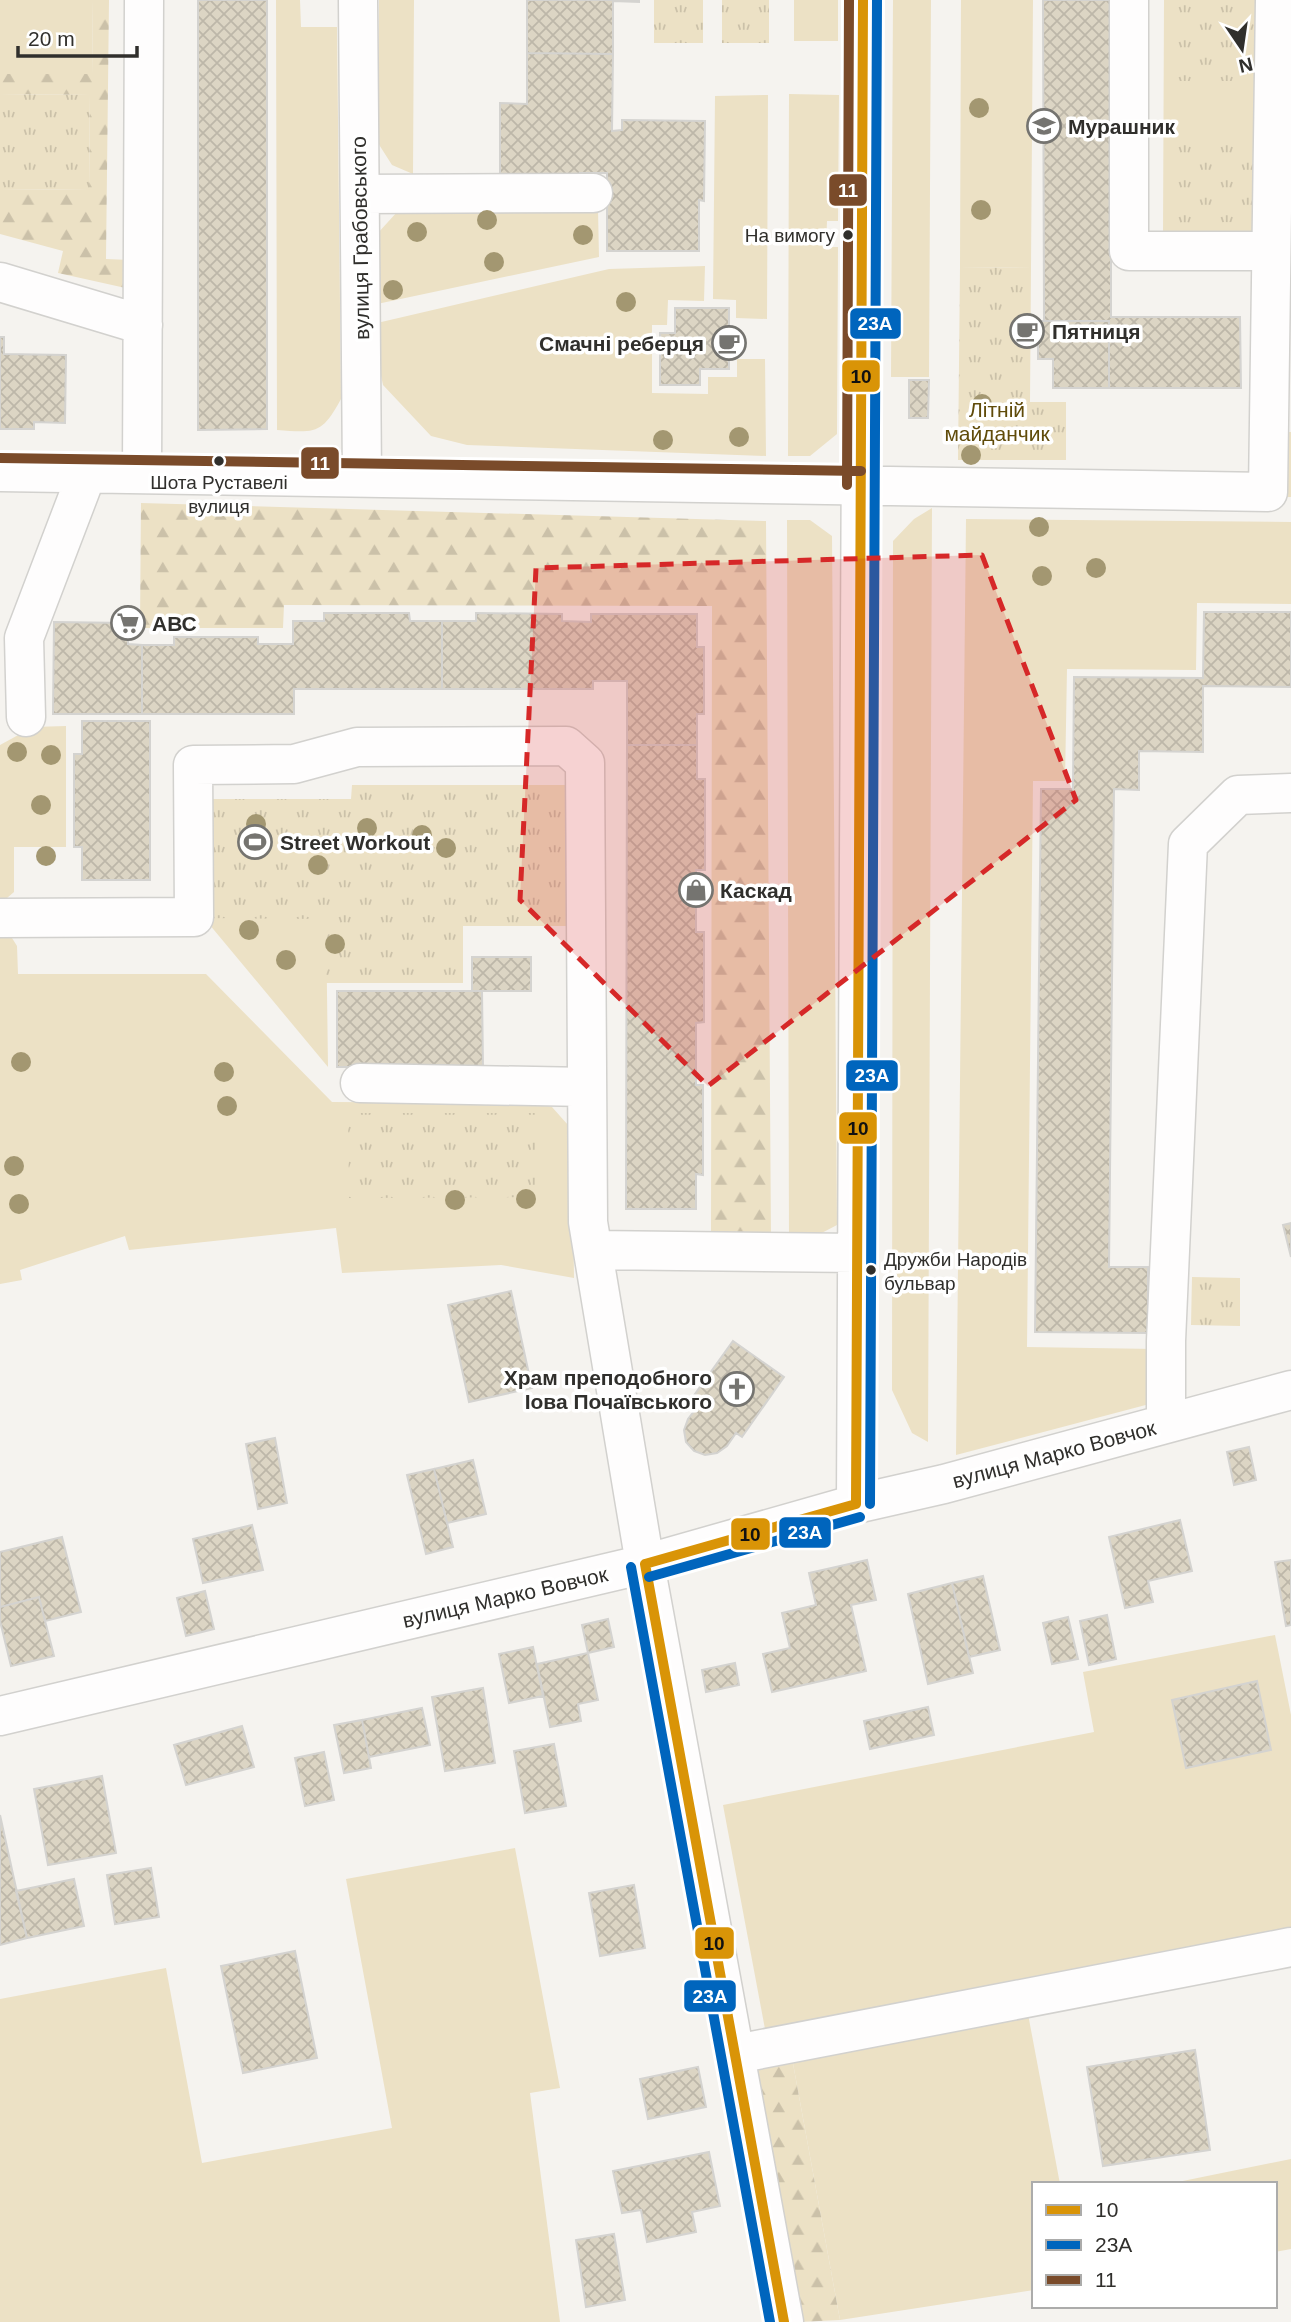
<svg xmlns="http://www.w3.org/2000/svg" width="1291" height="2322" font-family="Arial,sans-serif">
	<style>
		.green { fill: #ece1c5 }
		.forest { fill: url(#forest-firs) }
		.park { fill: url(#park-tufts) }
		.building { fill: url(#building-cross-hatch); stroke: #d4d3d0; stroke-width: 2 }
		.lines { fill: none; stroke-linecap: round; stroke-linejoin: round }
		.minor-casing { stroke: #d2d1ce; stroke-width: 41 }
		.minor { stroke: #fefdfd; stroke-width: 38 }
		.bus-1-casing { stroke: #fff; stroke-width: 16 }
		.bus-2-casing { stroke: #fff; stroke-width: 16 }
		.bus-3-casing { stroke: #fff; stroke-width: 16 }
		.bus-1 { stroke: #d99407; stroke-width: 10 }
		.bus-2 { stroke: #0065bd; stroke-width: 10 }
		.bus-3 { stroke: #7a4b2a; stroke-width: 10 }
		.tree { fill: #a39771 }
		.marked { fill: #d62828; fill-opacity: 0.2; stroke: #d62828; stroke-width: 5; stroke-dasharray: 14 9; stroke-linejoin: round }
		.bus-dot { fill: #302f2c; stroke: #fff; stroke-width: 2.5 }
		.labels { text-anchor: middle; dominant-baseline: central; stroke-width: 7; stroke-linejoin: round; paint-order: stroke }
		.bus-label { font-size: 19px; fill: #302f2c; stroke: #fff; text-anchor: end }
		.poi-label { font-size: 21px; font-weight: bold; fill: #302f2c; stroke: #fff; text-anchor: start }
		.street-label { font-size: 21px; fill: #302f2c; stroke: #fff }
		.park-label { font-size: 21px; fill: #604b0a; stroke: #fff }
		.line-badge { stroke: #fff; stroke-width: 2.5 }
		.badge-label { font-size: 19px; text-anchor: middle; font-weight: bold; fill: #fff }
		.pale-badge-label { font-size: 19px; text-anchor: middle; font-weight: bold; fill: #111 }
	</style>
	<defs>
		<pattern id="forest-firs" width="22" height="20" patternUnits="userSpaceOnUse" patternTransform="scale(1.75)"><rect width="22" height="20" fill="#ece1c5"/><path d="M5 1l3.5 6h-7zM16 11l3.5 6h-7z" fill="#cbc1a9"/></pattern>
		<pattern id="park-tufts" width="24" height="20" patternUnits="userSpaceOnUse" patternTransform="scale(1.75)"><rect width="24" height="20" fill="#ece1c5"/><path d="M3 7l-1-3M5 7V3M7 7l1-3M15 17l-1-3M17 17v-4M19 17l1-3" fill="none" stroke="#cbc1a9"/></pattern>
		<pattern id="building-cross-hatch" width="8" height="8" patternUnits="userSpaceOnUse" patternTransform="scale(1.75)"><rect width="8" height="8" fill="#dcd5c4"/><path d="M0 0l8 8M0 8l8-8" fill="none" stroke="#bdb7a9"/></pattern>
	</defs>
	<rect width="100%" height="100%" fill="#f5f3ef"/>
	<path class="green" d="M 0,0 L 93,0 L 92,74 L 0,74 Z
		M 276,0 L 300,0 L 301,27 L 337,27 L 341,399 C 322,434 316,433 277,430 Z
		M 379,0 L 414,0 L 413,174 L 392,165 L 378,143 Z
		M 794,0 L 838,0 L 838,41 L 794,41 Z
		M 893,0 L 931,0 L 929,377 L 891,377 Z
		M 961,0 L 1033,0 L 1031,268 L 960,267 Z
		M 1164,0 L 1264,0 L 1263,235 L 1163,235 Z
		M 789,94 L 839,95 L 838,221 L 827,221 L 826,247 L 838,247 L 837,434 L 810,456 L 788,456 Z
		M 768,95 L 767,319 L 736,318 L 736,300 L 713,299 L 715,96 Z
		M 598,209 L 599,257 L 377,304 L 377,234 L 398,211 Z
		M 705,266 L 704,301 L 668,300 L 667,325 L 652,325 L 652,393 L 708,394 L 708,377 L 737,377 L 737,359 L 765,359 L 766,456 L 467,445 L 431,436 L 383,385 L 377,356 L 377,323 L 609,269 Z
		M 1284,432 L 1291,432 L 1291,497 L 1284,497 Z
		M 932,508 L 928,1442 L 912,1433 L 892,1390 L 893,541 L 914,519 Z
		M 966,519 L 1291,522 L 1291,604 L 1197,603 L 1196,670 L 1067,669 L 1065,781 L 1033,781 L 1027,1347 L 1156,1349 L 1157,1402 L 956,1455 Z
		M 787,520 L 810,520 L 832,536 L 837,1225 L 812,1238 L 789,1239 Z
		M 66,726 L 66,847 L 14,847 L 14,892 L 0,904 L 0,745 L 33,727 Z
		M 204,918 L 326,918 L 328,1067 Z
		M 0,938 L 12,938 L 17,946 L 18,974 L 206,974 L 332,1102 L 535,1103 L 552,1107 L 568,1125 L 572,1136 L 574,1278 L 501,1265 L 342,1273 L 336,1228 L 129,1250 L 125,1236 L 20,1270 L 22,1280 L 0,1284 Z
		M 1275,1635 L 1291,1715 L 1291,1927 L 765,2029 L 723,1805 L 1094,1732 L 1083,1672 Z
		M 515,1848 L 560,2088 L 530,2093 L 560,2322 L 0,2322 L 0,1999 L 166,1968 L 202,2163 L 392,2128 L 346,1879 Z
		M 1028,2014 L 1060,2184 L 1034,2184 L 1034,2290 L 840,2320 L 792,2058 Z
		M 1291,2159 L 1291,2249 L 1275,2252 L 1275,2184 L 1168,2184 Z"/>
	<path class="forest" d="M 93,0 L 109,0 L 106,259 L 130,260 L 130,289 L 58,273 L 63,251 L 0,234 L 0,189 L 89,190 L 90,95 L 0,94 L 0,74 L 92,74 Z
		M 141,503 L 766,521 L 771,1238 L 711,1238 L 712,606 L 284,605 L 283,628 L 140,628 Z
		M 792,2058 L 840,2320 L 798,2322 L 752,2065 Z"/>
	<path class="park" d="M 654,0 L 703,0 L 703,43 L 654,43 Z
		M 722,0 L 769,0 L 769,43 L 722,43 Z
		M 1174,0 L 1254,0 L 1253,81 L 1174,81 Z
		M 0,94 L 90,95 L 89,190 L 0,189 Z
		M 1178,135 L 1255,136 L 1255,222 L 1177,223 Z
		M 960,267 L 1031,268 L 1030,402 L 1066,402 L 1066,460 L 958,460 Z
		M 352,785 L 573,785 L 573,926 L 463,926 L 463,983 L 326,983 L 326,919 L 204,918 L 204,799 L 351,799 Z
		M 348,1113 L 535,1113 L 536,1197 L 349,1198 Z
		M 1192,1277 L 1240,1278 L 1240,1326 L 1191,1325 Z"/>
	<path class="building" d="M 198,0 L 267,0 L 267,429 L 198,430 Z
		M 527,0 L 639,0 L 639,2 L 613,1 L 613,54 L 527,53 Z
		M 1043,0 L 1111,0 L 1111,317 L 1240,317 L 1241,388 L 1109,388 L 1109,321 L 1044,321 Z
		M 527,53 L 613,54 L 612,131 L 622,130 L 622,120 L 705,121 L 704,201 L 699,200 L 699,251 L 607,251 L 607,173 L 580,173 L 580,182 L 500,182 L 500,103 L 527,104 Z
		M 675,308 L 729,308 L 729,369 L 700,369 L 700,385 L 660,385 L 660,333 L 675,333 Z
		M 1027,321 L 1109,321 L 1109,388 L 1053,388 L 1053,359 L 1038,359 L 1038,341 L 1027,341 Z
		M 0,337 L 4,337 L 4,354 L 66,355 L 65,423 L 34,422 L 34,429 L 0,429 Z
		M 909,380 L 929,380 L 928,418 L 909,418 Z
		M 1204,612 L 1291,612 L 1291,687 L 1203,686 L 1203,752 L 1139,751 L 1139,790 L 1114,789 L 1109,1267 L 1148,1267 L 1148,1333 L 1035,1332 L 1041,789 L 1073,789 L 1074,677 L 1203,678 Z
		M 324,613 L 409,613 L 410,621 L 442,621 L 442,689 L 294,689 L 294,714 L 142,714 L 142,645 L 174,645 L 174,637 L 258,637 L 258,644 L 293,644 L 293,621 L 324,621 Z
		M 476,613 L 562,614 L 562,621 L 591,622 L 591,614 L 697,614 L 697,647 L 704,647 L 704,714 L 697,714 L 697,745 L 627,745 L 627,681 L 593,681 L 593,689 L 442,689 L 442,621 L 476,621 Z
		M 54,622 L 128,623 L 128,644 L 142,645 L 142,714 L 53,714 Z
		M 82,721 L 150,721 L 150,880 L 82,880 L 82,847 L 74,847 L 74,754 L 82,754 Z
		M 627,745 L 697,745 L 697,779 L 705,779 L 705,870 L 696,870 L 696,932 L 704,932 L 704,1022 L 696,1023 L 696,1085 L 703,1085 L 703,1175 L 696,1174 L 696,1209 L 626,1209 Z
		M 472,957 L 531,957 L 531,991 L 472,991 Z
		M 337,991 L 482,991 L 483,1067 L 337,1067 Z
		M 1291,1223 L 1291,1257 L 1283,1225 Z
		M 511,1291 L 532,1388 L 469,1402 L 448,1305 Z
		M 733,1341 L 784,1377 L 742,1437 L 736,1433 L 727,1446 L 717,1453 L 705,1455 L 694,1451 L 686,1442 L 684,1430 L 688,1419 L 698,1406 L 690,1401 Z
		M 275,1438 L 287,1503 L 258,1509 L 246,1444 Z
		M 1249,1447 L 1256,1480 L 1234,1485 L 1227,1452 Z
		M 473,1460 L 486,1514 L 447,1523 L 434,1469 Z
		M 434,1469 L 453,1547 L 426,1554 L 407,1475 Z
		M 1180,1520 L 1192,1571 L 1148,1581 L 1153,1602 L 1125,1608 L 1109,1537 Z
		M 252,1525 L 263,1570 L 203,1583 L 193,1539 Z
		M 62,1537 L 81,1612 L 45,1621 L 39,1597 L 0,1607 L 0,1552 Z
		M 867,1560 L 876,1600 L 851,1605 L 866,1671 L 772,1692 L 763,1654 L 790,1648 L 782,1613 L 816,1605 L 809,1573 Z
		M 1291,1560 L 1291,1625 L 1286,1626 L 1275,1562 Z
		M 983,1576 L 1000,1650 L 969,1657 L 952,1583 Z
		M 952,1583 L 973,1673 L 928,1684 L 908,1594 Z
		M 205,1591 L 214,1629 L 186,1636 L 177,1598 Z
		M 39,1597 L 54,1656 L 11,1666 L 0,1621 L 0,1607 Z
		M 1107,1615 L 1116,1659 L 1089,1665 L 1080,1621 Z
		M 1068,1617 L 1078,1659 L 1052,1664 L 1043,1623 Z
		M 608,1619 L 614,1647 L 588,1653 L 582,1625 Z
		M 533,1647 L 543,1696 L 509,1703 L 499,1654 Z
		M 588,1653 L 598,1700 L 578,1704 L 581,1721 L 550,1727 L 537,1664 Z
		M 735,1663 L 739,1685 L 706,1692 L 702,1670 Z
		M 1257,1681 L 1271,1750 L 1186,1768 L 1172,1700 Z
		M 483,1688 L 495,1763 L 445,1771 L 432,1697 Z
		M 928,1707 L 934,1735 L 870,1749 L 864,1721 Z
		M 422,1708 L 430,1745 L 369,1757 L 362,1720 Z
		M 362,1720 L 371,1768 L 344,1773 L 334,1725 Z
		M 242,1726 L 254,1767 L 186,1785 L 174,1745 Z
		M 554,1744 L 566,1806 L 525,1813 L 514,1751 Z
		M 324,1752 L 334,1800 L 305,1806 L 295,1758 Z
		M 102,1776 L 116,1853 L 48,1865 L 34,1789 Z
		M 0,1815 L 27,1938 L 0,1945 Z
		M 151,1868 L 159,1917 L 115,1924 L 107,1875 Z
		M 74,1879 L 84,1926 L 27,1938 L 16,1891 Z
		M 634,1885 L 645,1948 L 600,1956 L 589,1893 Z
		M 295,1951 L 317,2058 L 243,2073 L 221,1966 Z
		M 1195,2050 L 1210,2150 L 1103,2166 L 1087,2067 Z
		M 698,2067 L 706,2107 L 648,2119 L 640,2079 Z
		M 709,2152 L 720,2206 L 692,2212 L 696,2232 L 647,2242 L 641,2210 L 622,2213 L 613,2171 Z
		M 614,2234 L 625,2300 L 586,2307 L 576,2240 Z"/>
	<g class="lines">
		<g class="minor-casing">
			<path id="minor" d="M 358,0 L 362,477
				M 1129,0 L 1129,251 L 1271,251
				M 360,194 L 593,193
				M 0,282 L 143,325
				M 0,472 L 1268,492 L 1275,0
				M 142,474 L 144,0
				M 26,717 L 24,638 L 87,473
				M 0,918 L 194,917 L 193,765 L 294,764 L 357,747 L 566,746 L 585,763 L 588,1222 L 645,1564 L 784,2322
				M 360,1083 L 587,1087
				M 594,1250 L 858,1253
				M 1166,1423 L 1166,1341 L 1188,844 L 1238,795 L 1291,793
				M 856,1504 L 863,0
				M 0,1716 L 645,1564 L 856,1504 L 944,1484 L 1291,1390
				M 736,2054 L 1291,1947"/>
		</g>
		<use href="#minor" class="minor"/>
		<g class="bus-1-casing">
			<path id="bus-1" d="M 856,1504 L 863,0
				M 645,1564 L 784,2322
				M 645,1564 L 856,1504"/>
		</g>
		<g class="bus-2-casing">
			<path id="bus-2" d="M 870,1504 L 877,0
				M 631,1567 L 770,2322
				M 649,1577 L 860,1517"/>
		</g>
		<g class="bus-3-casing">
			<path id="bus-3" d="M 0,458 L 861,471
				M 847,485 L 849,0"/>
		</g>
		<use href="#bus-1" class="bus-1"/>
		<use href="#bus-2" class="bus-2"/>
		<use href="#bus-3" class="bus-3"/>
	</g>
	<g class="tree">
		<circle cx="979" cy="108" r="10"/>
		<circle cx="981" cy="210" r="10"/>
		<circle cx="487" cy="220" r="10"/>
		<circle cx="417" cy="232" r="10"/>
		<circle cx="583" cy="235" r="10"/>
		<circle cx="494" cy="262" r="10"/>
		<circle cx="393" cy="290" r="10"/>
		<circle cx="626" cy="302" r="10"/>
		<circle cx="982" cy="404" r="10"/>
		<circle cx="739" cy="437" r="10"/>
		<circle cx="663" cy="440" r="10"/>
		<circle cx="971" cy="455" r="10"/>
		<circle cx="1039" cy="527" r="10"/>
		<circle cx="1096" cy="568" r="10"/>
		<circle cx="1042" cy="576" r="10"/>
		<circle cx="17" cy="752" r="10"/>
		<circle cx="51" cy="755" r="10"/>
		<circle cx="41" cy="805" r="10"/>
		<circle cx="256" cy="824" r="10"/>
		<circle cx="367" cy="828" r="10"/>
		<circle cx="422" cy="835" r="10"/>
		<circle cx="446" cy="848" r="10"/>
		<circle cx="46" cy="856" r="10"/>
		<circle cx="318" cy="865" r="10"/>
		<circle cx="249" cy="930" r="10"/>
		<circle cx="335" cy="944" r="10"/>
		<circle cx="286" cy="960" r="10"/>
		<circle cx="21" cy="1062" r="10"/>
		<circle cx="224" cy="1072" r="10"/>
		<circle cx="227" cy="1106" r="10"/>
		<circle cx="14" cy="1166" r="10"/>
		<circle cx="526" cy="1199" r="10"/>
		<circle cx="455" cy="1200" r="10"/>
		<circle cx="19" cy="1204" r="10"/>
	</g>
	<path class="marked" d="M 982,555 L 1076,800 L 708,1086 L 520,900 L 536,568 Z"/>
	<defs>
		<g id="school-ring" transform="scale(1.75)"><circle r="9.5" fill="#fff" stroke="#757470" stroke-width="1.5"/><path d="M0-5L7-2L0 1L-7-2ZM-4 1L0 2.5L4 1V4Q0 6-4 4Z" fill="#757470"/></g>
		<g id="cafe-ring" transform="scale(1.75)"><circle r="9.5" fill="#fff" stroke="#757470" stroke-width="1.5"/><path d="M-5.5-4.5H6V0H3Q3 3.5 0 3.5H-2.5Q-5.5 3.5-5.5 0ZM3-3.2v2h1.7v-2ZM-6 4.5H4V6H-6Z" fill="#757470"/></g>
		<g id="supermarket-ring" transform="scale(1.75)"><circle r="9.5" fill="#fff" stroke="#757470" stroke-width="1.5"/><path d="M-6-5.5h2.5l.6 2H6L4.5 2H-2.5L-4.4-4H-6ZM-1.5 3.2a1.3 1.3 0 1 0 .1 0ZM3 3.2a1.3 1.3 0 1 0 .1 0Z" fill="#757470"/></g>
		<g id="stadium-ring" transform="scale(1.75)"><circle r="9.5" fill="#fff" stroke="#757470" stroke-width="1.5"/><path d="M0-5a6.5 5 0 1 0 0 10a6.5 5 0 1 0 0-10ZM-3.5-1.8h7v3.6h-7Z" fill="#757470"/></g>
		<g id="shop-ring" transform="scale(1.75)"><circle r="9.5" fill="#fff" stroke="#757470" stroke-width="1.5"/><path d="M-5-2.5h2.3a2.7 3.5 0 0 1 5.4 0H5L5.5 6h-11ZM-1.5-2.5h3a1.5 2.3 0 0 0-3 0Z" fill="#757470"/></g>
		<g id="church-ring" transform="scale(1.75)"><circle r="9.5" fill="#fff" stroke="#757470" stroke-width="1.5"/><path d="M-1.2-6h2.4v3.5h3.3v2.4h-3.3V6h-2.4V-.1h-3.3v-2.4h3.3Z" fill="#757470"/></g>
	</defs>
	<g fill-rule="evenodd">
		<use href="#school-ring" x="1044" y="126"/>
		<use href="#cafe-ring" x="1027" y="331"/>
		<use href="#cafe-ring" x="729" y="343"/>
		<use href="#supermarket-ring" x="128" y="623"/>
		<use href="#stadium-ring" x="255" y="842"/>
		<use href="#shop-ring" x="696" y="890"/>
		<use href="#church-ring" x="737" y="1389"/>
	</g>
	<g class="bus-dot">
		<circle cx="848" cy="235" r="6"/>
		<circle cx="219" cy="461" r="6"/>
		<circle cx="871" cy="1270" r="6"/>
	</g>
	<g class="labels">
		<g class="bus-label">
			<text x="835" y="235">На вимогу</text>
			<text x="219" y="482" text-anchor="middle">Шота Руставелі<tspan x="219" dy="24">вулиця</tspan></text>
			<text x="884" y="1259" text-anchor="start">Дружби Народів<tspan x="884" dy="24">бульвар</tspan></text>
		</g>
		<g class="poi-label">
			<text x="1068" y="126">Мурашник</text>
			<text x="1052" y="331">Пятниця</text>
			<text x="704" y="343" text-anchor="end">Смачні реберця</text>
			<text x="152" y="623">АВС</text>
			<text x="280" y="842">Street Workout</text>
			<text x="720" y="890">Каскад</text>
			<text x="712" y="1377" text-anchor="end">Храм преподобного<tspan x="712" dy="24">Іова Почаївського</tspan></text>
		</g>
		<g class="street-label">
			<text transform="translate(360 238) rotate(-91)">вулиця Грабовського</text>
			<text transform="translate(1054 1454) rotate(-15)">вулиця Марко Вовчок</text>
			<text transform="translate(505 1597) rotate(-13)">вулиця Марко Вовчок</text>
		</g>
		<g class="park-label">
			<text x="997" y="409">Літній<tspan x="997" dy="24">майданчик</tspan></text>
		</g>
	</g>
	<g class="line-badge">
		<rect x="828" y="173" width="40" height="34" rx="7" fill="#7a4b2a"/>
		<rect x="849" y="307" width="53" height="33" rx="7" fill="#0065bd"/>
		<rect x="841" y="359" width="40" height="34" rx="7" fill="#d99407"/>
		<rect x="300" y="446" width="40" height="34" rx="7" fill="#7a4b2a"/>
		<rect x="845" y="1059" width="54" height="33" rx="7" fill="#0065bd"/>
		<rect x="838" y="1111" width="40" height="34" rx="7" fill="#d99407"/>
		<rect x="778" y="1516" width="54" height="33" rx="7" fill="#0065bd"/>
		<rect x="730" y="1517" width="41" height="34" rx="7" fill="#d99407"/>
		<rect x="694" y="1926" width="41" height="34" rx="7" fill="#d99407"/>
		<rect x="683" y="1979" width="54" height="34" rx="7" fill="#0065bd"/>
	</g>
	<g class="badge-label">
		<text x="848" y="197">11</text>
		<text x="875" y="330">23А</text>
		<text x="320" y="470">11</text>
		<text x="872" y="1082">23А</text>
		<text x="805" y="1539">23А</text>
		<text x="710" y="2003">23А</text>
	</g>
	<g class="pale-badge-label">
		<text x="861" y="383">10</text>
		<text x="858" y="1135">10</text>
		<text x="750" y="1541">10</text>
		<text x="714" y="1950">10</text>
	</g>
	<rect x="1032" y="2182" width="245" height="126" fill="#ffffff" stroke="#acacab" stroke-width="2"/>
	<rect x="1046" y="2205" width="35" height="10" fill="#d99407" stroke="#acacab" stroke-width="2"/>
	<text x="1095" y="2217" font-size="21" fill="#302f2c">10</text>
	<rect x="1046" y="2240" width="35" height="10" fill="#0065bd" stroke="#acacab" stroke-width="2"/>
	<text x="1095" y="2252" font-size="21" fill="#302f2c">23А</text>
	<rect x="1046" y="2275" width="35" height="10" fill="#7a4b2a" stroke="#acacab" stroke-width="2"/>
	<text x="1095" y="2287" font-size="21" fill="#302f2c">11</text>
	<g transform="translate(1242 49) rotate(167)" stroke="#ffffff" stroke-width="5" paint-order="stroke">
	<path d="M0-5L12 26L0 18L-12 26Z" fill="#302f2c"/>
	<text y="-10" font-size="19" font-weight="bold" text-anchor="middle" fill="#302f2c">N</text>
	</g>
	<path d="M18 46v10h119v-10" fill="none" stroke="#302f2c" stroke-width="3.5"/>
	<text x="28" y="46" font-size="21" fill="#302f2c" stroke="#ffffff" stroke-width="5" paint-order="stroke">20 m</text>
</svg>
